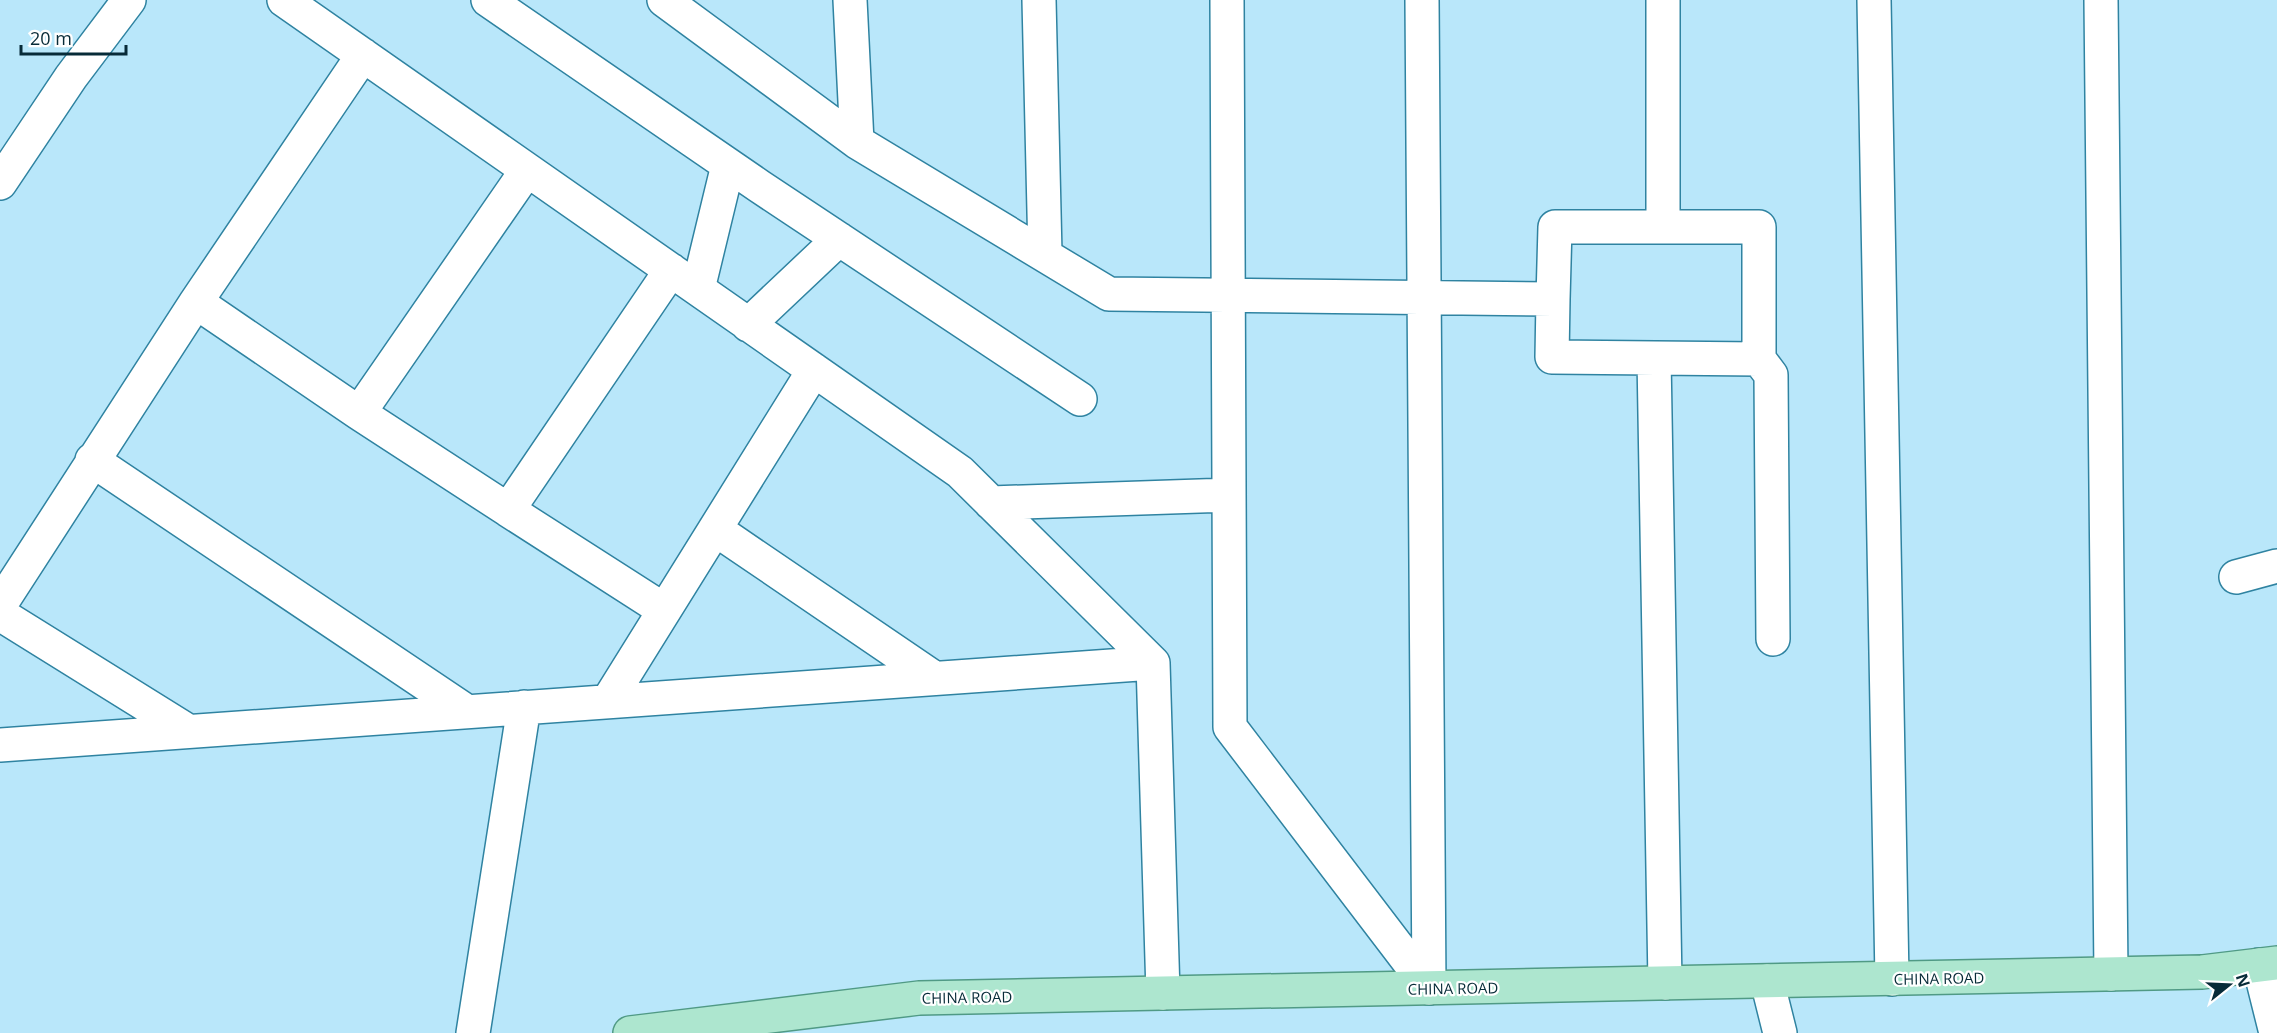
<svg xmlns="http://www.w3.org/2000/svg" width="2277" height="1033" font-family="'Open Sans',sans-serif">
	<style>
		.lines { fill: none; stroke-linecap: round; stroke-linejoin: round }
		.minor-casing { stroke: #2f83a1; stroke-width: 36 }
		.major-casing { stroke: #509a85; stroke-width: 36 }
		.minor { stroke: #fff; stroke-width: 33 }
		.major { stroke: #ade6cf; stroke-width: 33 }
		.labels { text-anchor: middle; dominant-baseline: central; stroke-width: 4.5; stroke-linejoin: round; paint-order: stroke }
		.street-label { font-size: 15px; fill: #072b38; stroke: #fff }
	</style>
	<rect width="100%" height="100%" fill="#b9e7fa"/>
	<g class="lines">
		<g class="minor-casing">
			<path id="minor" d="M 284,0 L 960,472 L 1153,663 L 1163,993
				M 488,0 L 759,186 L 1080,399
				M 664,0 L 857,142
				M 850,0 L 857,142 L 1109,294 L 1553,299 L 1552,357 L 1759,359 L 1759,227 L 1555,227 L 1553,299
				M 1039,0 L 1045,254
				M 1227,0 L 1230,727 L 1429,988
				M 1422,0 L 1429,988
				M 1663,0 L 1663,227
				M 1874,0 L 1892,979
				M 2101,0 L 2111,974
				M 363,55 L 196,302 L 359,413 L 508,510 L 671,270
				M 0,183 L 71,77 L 129,0
				M 698,289 L 728,165
				M 748,325 L 839,239
				M 1654,358 L 1665,983
				M 1759,359 L 1771,375 L 1773,639
				M 359,413 L 527,170
				M 92,460 L 466,711
				M 991,503 L 1229,495
				M 508,510 L 664,610
				M 715,529 L 934,678
				M 2236,577 L 2277,566
				M 0,605 L 196,302
				M 0,614 L 188,731
				M 608,701 L 814,370
				M 0,745 L 1153,663
				M 2259,965 L 2276,1033
				M 1767,981 L 1780,1033
				M 473,1033 L 524,707"/>
		</g>
		<g class="major-casing">
			<path id="major" d="M 630,1033 L 919,998 L 2202,972 L 2277,963"/>
		</g>
		<use href="#minor" class="minor"/>
		<use href="#major" class="major"/>
	</g>
	<g class="labels">
		<g class="street-label">
			<text transform="translate(1939 978) rotate(-1)">CHINA ROAD</text>
			<text transform="translate(1453 988) rotate(-1)">CHINA ROAD</text>
			<text transform="translate(967 997) rotate(-1)">CHINA ROAD</text>
		</g>
	</g>
	<g transform="translate(2229 985) rotate(72)" stroke="#ffffff" stroke-width="4.5" paint-order="stroke">
	<path d="M0-4.5L10 22L0 15L-10 22Z" fill="#072b38"/>
	<text y="-9" font-size="16" font-weight="bold" text-anchor="middle" fill="#072b38">N</text>
	</g>
	<path d="M21 45v9h105v-9" fill="none" stroke="#072b38" stroke-width="3"/>
	<text x="30" y="45" font-size="18" fill="#072b38" stroke="#ffffff" stroke-width="4.5" paint-order="stroke">20 m</text>
</svg>
